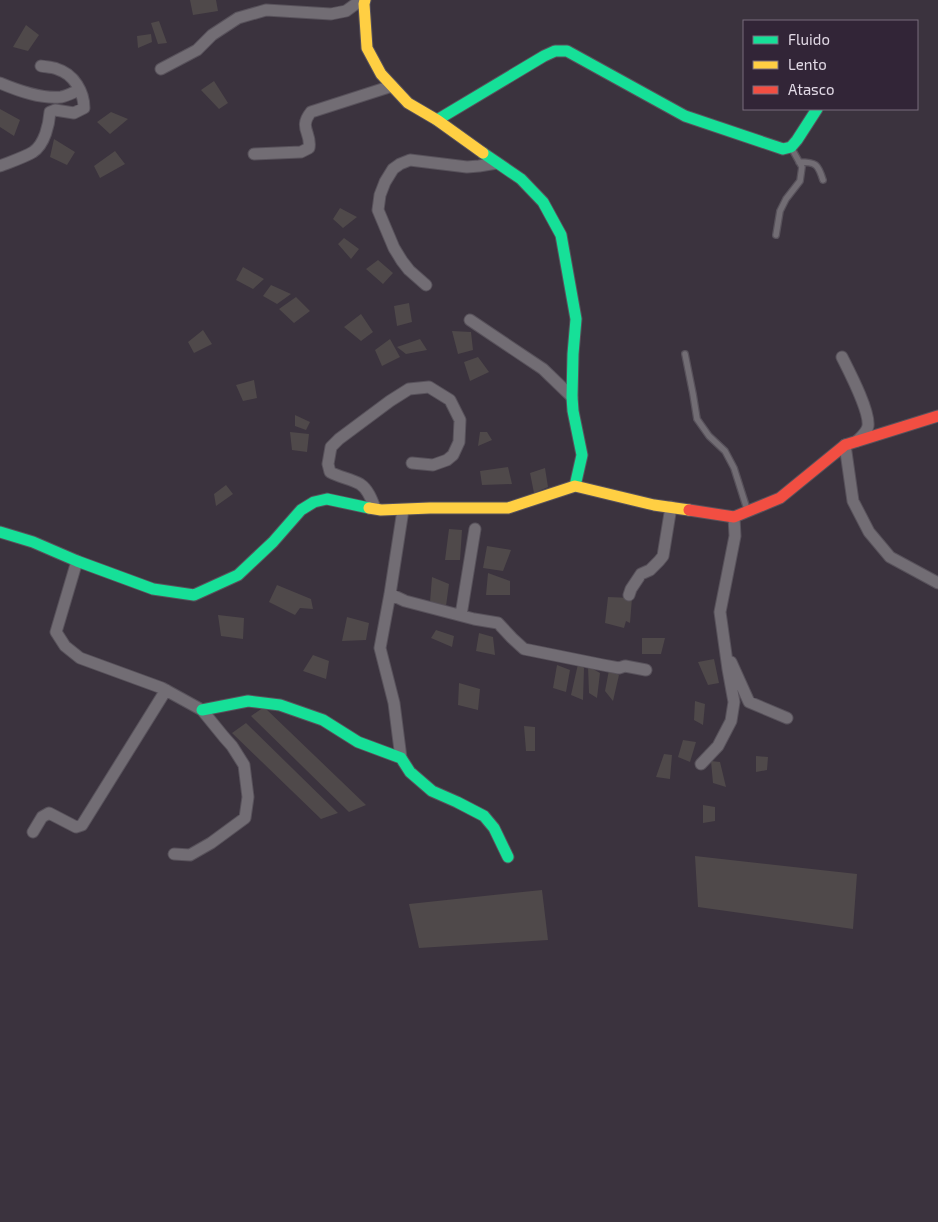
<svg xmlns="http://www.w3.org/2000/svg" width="938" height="1222" font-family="'Exo 2',sans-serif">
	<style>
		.building { fill: #4f494a }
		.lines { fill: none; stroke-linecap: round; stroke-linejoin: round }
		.lane-casing { stroke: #58525b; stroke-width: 8 }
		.street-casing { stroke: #58525b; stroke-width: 13 }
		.fast-casing { stroke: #58525b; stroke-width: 13 }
		.slow-casing { stroke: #58525b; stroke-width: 13 }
		.jam-casing { stroke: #58525b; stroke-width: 13 }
		.lane { stroke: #726d74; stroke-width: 5.5 }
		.street { stroke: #726d74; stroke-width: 11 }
		.fast { stroke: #16e098; stroke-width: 11 }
		.slow { stroke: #ffcf43; stroke-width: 11 }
		.jam { stroke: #f24e42; stroke-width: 11 }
	</style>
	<rect width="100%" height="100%" fill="#3b333e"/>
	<path class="building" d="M 190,0 L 216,0 L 218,11 L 193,15 Z
		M 159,21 L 167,43 L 158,44 L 151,23 Z
		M 26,25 L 39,35 L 28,51 L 13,47 Z
		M 151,34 L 152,42 L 138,48 L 137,36 Z
		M 214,81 L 228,103 L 219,109 L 201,90 Z
		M 0,109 L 20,120 L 14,136 L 0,127 Z
		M 111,112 L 128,119 L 110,134 L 97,122 Z
		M 54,139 L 75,152 L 67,165 L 50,157 Z
		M 115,151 L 125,164 L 100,178 L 94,166 Z
		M 340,208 L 357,217 L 343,228 L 333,219 Z
		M 344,238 L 359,249 L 351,259 L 338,244 Z
		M 378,260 L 393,273 L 383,284 L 366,269 Z
		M 243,267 L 264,279 L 253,289 L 236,280 Z
		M 271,285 L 291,294 L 277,304 L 263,296 Z
		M 296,297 L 310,311 L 294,323 L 279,309 Z
		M 409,303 L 412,322 L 397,326 L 394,306 Z
		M 361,314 L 373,332 L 361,341 L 344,327 Z
		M 203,330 L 212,344 L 194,353 L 188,342 Z
		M 452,331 L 471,332 L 473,350 L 458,354 Z
		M 390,339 L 400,357 L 382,366 L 375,350 Z
		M 420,339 L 427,350 L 406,354 L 397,347 Z
		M 478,357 L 489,372 L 470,381 L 464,362 Z
		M 254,380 L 257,398 L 243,401 L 236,385 Z
		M 295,415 L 310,422 L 306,430 L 295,426 Z
		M 290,432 L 309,434 L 307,452 L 292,450 Z
		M 480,432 L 487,432 L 492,440 L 478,446 Z
		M 508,467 L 512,484 L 482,485 L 480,471 Z
		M 545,468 L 548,487 L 534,493 L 530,473 Z
		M 226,485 L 233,494 L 216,506 L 214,494 Z
		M 449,529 L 462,530 L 460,560 L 445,560 Z
		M 487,546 L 511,550 L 503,571 L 483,568 Z
		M 488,573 L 510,581 L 510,595 L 486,595 Z
		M 432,577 L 449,584 L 446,606 L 430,602 Z
		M 277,585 L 311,599 L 313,609 L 300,608 L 295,615 L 269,602 Z
		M 608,597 L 632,598 L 630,623 L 626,621 L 624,628 L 605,623 Z
		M 218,615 L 244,618 L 243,639 L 221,636 Z
		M 347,617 L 369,623 L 366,640 L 342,641 Z
		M 436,630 L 454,636 L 452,647 L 431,638 Z
		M 479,633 L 493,637 L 495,655 L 476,651 Z
		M 642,638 L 665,638 L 661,654 L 642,654 Z
		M 313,655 L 329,661 L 326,679 L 303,671 Z
		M 714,659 L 719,683 L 708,685 L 698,662 Z
		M 578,664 L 584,668 L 583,700 L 571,695 Z
		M 557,665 L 570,670 L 566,692 L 553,688 Z
		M 588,666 L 600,673 L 597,698 L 589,693 Z
		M 609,670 L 619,675 L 613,701 L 605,691 Z
		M 459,683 L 480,689 L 478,710 L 458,705 Z
		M 695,701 L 705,704 L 703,725 L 694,720 Z
		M 264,707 L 366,805 L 349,812 L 251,716 Z
		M 246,723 L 338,813 L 321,819 L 232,733 Z
		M 524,726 L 535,727 L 535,751 L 526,751 Z
		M 683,740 L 696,742 L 690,762 L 678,757 Z
		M 664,754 L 672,755 L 670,779 L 656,777 Z
		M 756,756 L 768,757 L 767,770 L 756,772 Z
		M 711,761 L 720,762 L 726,787 L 713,783 Z
		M 703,805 L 715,807 L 715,821 L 703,823 Z
		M 695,856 L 857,874 L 853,929 L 698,907 Z
		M 542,890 L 548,940 L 419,948 L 409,904 Z"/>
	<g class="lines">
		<g class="lane-casing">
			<path id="lane" d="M 799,162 C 816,162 818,164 823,180
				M 776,235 L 780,211 L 786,199 L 800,181 L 802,167 L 792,149
				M 685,354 L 693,394 L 697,419 L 709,436 L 725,451 L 734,468 L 747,509"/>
		</g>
		<g class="street-casing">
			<path id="street" d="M 161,69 L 197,50 L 212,35 L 238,18 L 266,10 L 331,14 L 346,11 L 361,0
				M 0,83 C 19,91 41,99 61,97 C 67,96 74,92 79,90
				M 254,154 L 301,152 L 309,148 C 312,133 298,128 311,112 L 392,86
				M 0,166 C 10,162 25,157 33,152 C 45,144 49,124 50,112 L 55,110 L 74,113 L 84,108 C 84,92 74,74 57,69 C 52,67 46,67 41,66
				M 426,285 L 409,270 L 402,261 L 394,248 L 378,210 L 380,195 L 385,182 L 393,169 L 400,164 L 410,160 L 467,167 L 479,166 L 497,163
				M 470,320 L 543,369 L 572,397
				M 842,357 C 849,371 870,411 868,426 C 867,432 861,437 857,441
				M 845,445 L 853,501 L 869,532 L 890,557 L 938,583
				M 375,508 C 372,500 368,489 360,484 C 351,479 339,477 330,472 L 328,464 L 331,447 L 339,439 L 390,401 L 409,389 L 429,387 L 450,400 L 460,420 L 459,442 L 453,455 L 447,460 L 433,465 L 412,463
				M 77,561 L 56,632 L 65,646 L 80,658 L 162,688 L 202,710 L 224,737 L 232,746 L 244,765 L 248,797 L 245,818 L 211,843 L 190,855 L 174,854
				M 390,594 L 405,601 L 474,619 L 498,623 L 512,638 L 524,649 L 603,665 L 619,668 L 625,666 L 646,670
				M 629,595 L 631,589 L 641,574 L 650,570 L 659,561 L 663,556 L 671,507
				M 461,615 L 475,529
				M 731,662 L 749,702 L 787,718
				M 401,758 L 394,703 L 380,648 L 390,594 L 403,510
				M 701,764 L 718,746 L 731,721 L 734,702 L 728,669 L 720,612 L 735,536 L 734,517
				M 33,832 L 42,817 L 49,813 L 76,827 L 82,825 L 166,690"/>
		</g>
		<g class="fast-casing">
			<path id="fast" d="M 437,120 L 544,56 L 555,51 L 567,51 L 685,116 L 783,149 L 791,147 L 797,140 L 817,109
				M 483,153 L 521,179 L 543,202 L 561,235 L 576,319 L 573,354 L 572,397 L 573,411 L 582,455 L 575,486
				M 0,532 L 33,542 L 77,561 L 153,589 L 194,595 L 238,575 L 273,542 L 301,510 L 314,502 L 327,499 L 369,508
				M 202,710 L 248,701 L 280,705 L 323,720 L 358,742 L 401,758 L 410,772 L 432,791 L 457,802 L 484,816 L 494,828 L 508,857"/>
		</g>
		<g class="slow-casing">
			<path id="slow" d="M 365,0 L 364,4 L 367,48 L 381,74 L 408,103 L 437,120 L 483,153
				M 369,508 L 381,510 L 430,508 L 508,508 L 575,486 L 654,505 L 689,510"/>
		</g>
		<g class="jam-casing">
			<path id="jam" d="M 689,510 L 734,517 L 780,498 L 845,445 L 938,416"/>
		</g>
		<use href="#lane" class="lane"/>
		<use href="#street" class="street"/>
		<use href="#fast" class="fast"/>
		<use href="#slow" class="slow"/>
		<use href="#jam" class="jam"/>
	</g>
	<rect x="743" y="20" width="175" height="90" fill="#322537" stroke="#786d7d"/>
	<rect x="753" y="36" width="25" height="8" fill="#16e098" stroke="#786d7d"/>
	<text x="788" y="45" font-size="15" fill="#e2dae6">Fluido</text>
	<rect x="753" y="61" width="25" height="8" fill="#ffcf43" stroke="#786d7d"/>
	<text x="788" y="70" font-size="15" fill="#e2dae6">Lento</text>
	<rect x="753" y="86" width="25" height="8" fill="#f24e42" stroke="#786d7d"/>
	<text x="788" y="95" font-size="15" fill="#e2dae6">Atasco</text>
</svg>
